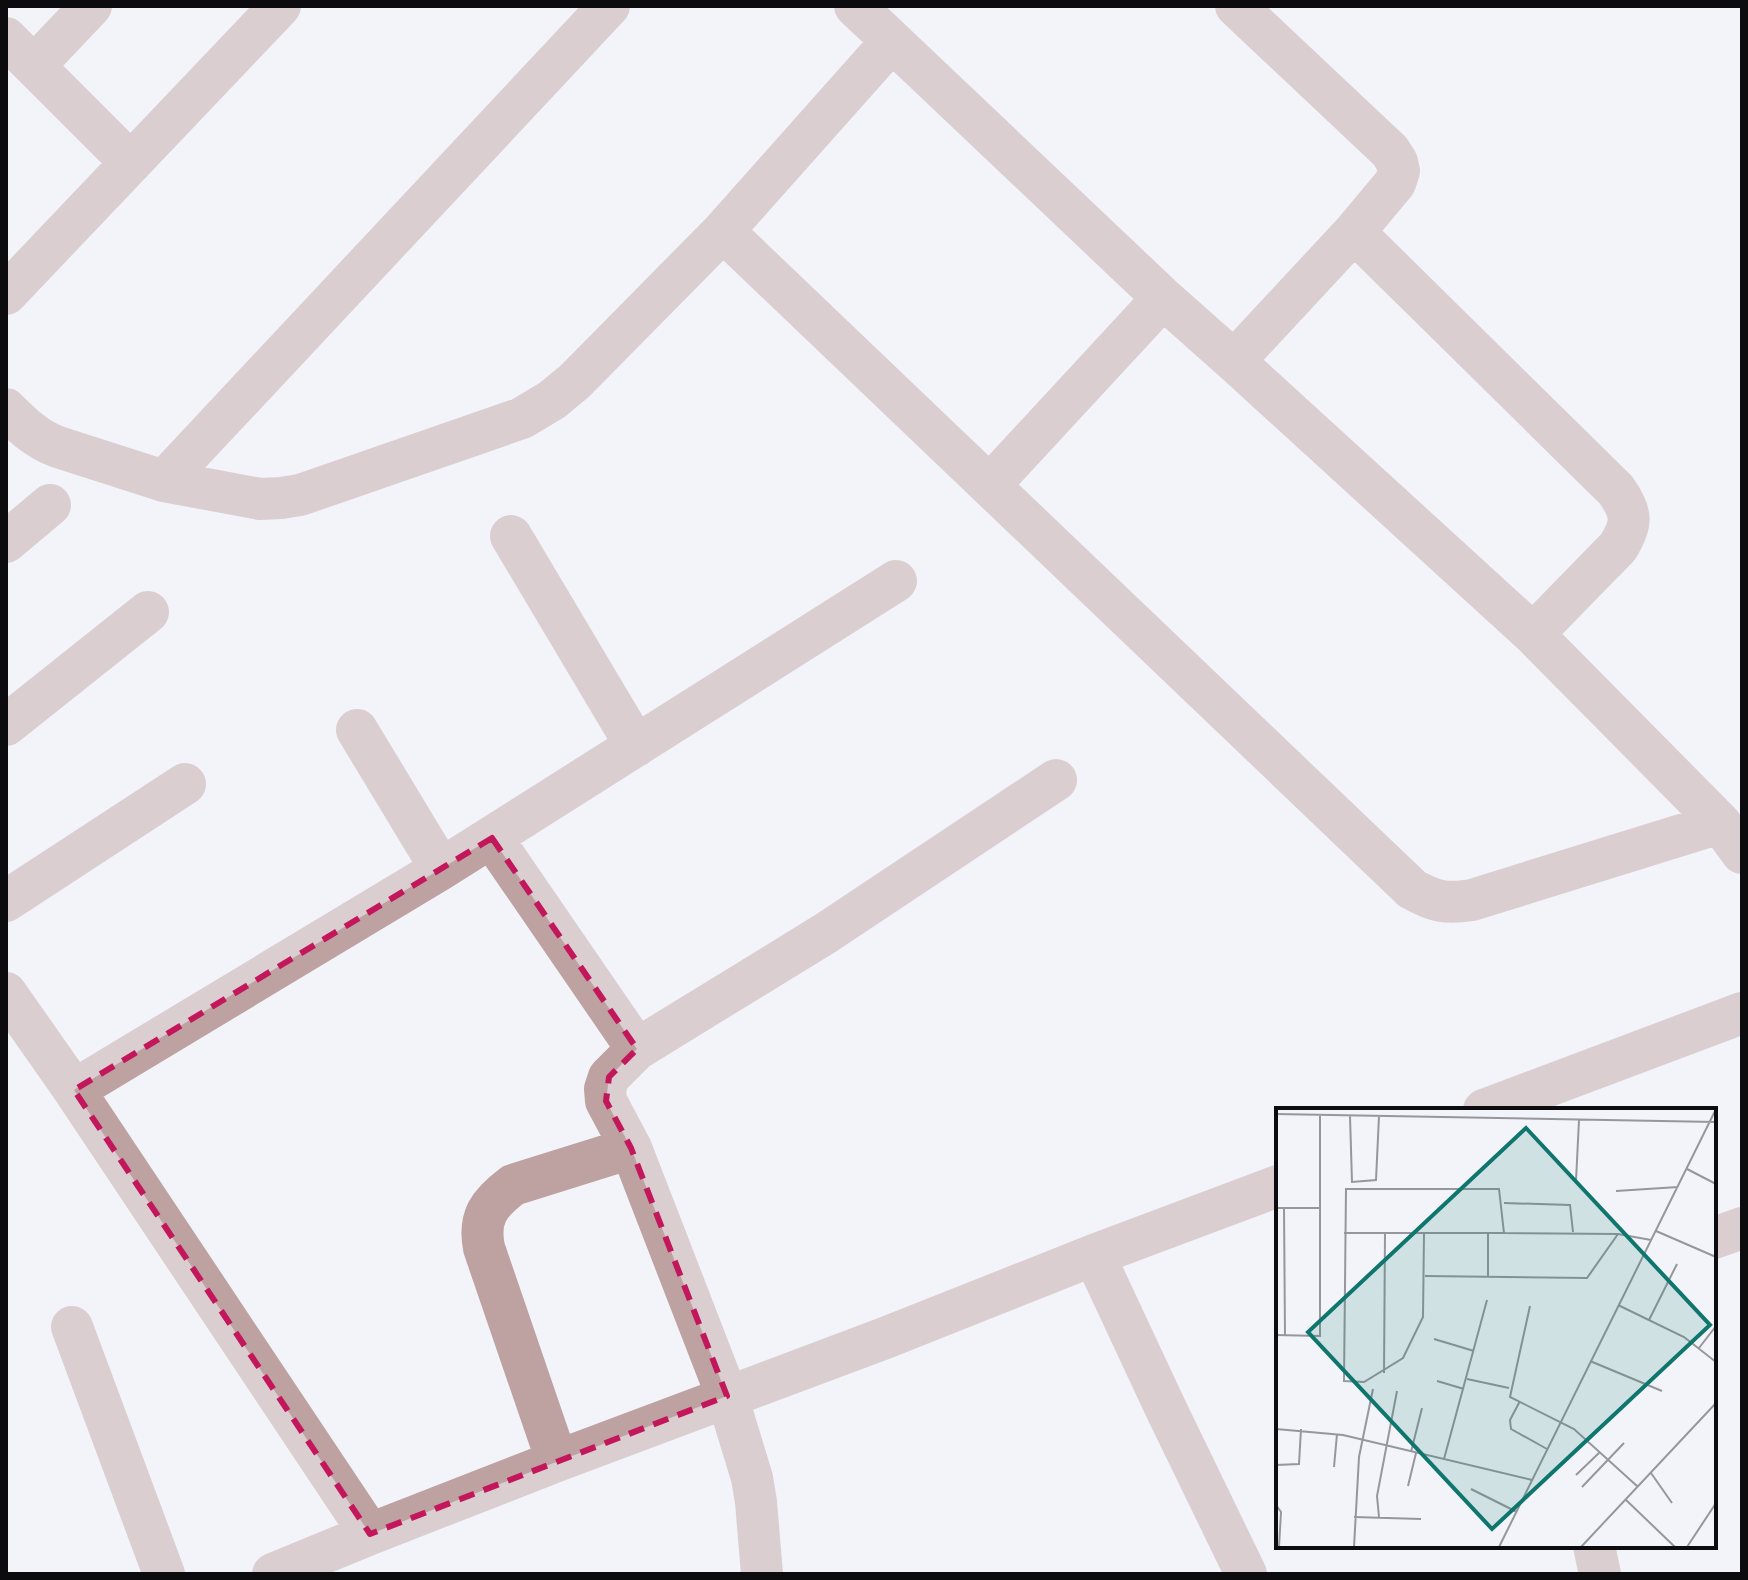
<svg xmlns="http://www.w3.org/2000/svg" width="1748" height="1580" font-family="'DM Sans',sans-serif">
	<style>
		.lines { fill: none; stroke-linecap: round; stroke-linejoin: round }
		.minor { stroke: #bea1a1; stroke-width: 42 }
		.marked { fill: none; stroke: #c2185b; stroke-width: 6; stroke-dasharray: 16 10; stroke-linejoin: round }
		.inset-road { fill: none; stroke: #96979c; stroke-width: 2 }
		.view { fill: #0f766e; fill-opacity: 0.15; stroke: #0f766e; stroke-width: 4 }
		.inset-edge { fill: none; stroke: #0c0c0e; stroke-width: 4 }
	</style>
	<rect width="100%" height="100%" fill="#f2f4fa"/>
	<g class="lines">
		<path class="minor" d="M 855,6 L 1163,298 L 1234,361
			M 1236,6 L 1390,151 L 1397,162 L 1399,171 L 1395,183 L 1354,232 L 1234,361 L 1533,634 L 1720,823 L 1742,853
			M 6,38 L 34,66 L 91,6
			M 34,66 L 131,163
			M 723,231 L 1412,889 C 1435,902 1446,904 1472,900 L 1720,823
			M 1354,232 L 1616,490 C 1632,513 1633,523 1618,547 L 1533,634
			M 6,294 L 280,6
			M 6,409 C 22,425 36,439 58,447 L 164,481 L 260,499 L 281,498 L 300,495 L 522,418 L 552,400 L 575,381 L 723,231 L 892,41
			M 164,481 L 609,6
			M 990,485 L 1163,298
			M 511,536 L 636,746
			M 6,542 L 50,505
			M 6,725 L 148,612
			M 357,730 L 441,869
			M 492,838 L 637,1049
			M 6,901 L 185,784
			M 6,993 L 74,1090 L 370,1534
			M 74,1090 L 441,869 L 896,581
			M 1484,1110 L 1742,1013
			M 1714,1238 L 1742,1228
			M 1094,1255 L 1165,1407 L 1246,1574
			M 72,1327 L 164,1574
			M 557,1461 L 484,1248 C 478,1217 489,1203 513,1185 L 631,1148
			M 1594,1546 L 1600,1574
			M 273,1574 L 370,1534 L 557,1461 L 885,1338 L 1094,1255 L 1278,1186
			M 762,1574 L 756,1502 L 752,1478 L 727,1396 L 631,1148 L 606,1101 L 605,1089 L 609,1077 L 637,1049 L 826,933 L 1056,780"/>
	</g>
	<path d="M0 0H1748V1580H0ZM 492,838 L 637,1049 L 609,1077 L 606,1101 L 631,1148 L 727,1396 L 370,1534 L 74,1090 Z" fill="#f2f4fa" fill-opacity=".55" fill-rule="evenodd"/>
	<path class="marked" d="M 492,838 L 637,1049 L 609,1077 L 606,1101 L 631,1148 L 727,1396 L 370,1534 L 74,1090 Z"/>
	<g transform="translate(1276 1108)">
		<rect width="440" height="440" fill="#f2f4fa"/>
		<path class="inset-road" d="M 0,6 L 440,14M 74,8 L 76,74 L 100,72 L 103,8M 411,61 L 440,76M 300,73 L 303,12M 340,83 L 402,79M 228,95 L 294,97 L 297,124M 0,100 L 8,100 L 9,227M 8,100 L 45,100M 380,123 L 440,149M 68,125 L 228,125M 148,125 L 147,209 L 127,250 L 88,274 L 68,273 L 70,81 L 223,81 L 228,125 L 342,126 L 375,132M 212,125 L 212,169M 149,168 L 311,170 L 342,126M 342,197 L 408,229 L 440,254M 254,198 L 234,289 L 298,321 L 361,378M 373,212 L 401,156M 0,227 L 44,228 L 44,7M 158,231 L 198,243M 423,240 L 440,218M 314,253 L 386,283M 108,265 L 109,125M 191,271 L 233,280M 161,273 L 188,281M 244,293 L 234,312 L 235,321 L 271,341M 0,321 L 67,327 L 256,372M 135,344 L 146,300M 168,351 L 211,192M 0,357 L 23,356 L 25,321M 58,359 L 61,326M 375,365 L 396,395M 300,367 L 324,344M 132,378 L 140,345M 306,379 L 348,335M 195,381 L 241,404M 349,391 L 399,439M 0,397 L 5,404 L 3,439M 78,409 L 145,411M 103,409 L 101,388 L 121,283M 78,439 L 83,349 L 97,281M 223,439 L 440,1M 305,439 L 440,295M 411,439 L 440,395"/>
		<path class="view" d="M 250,20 L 434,217 L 216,421 L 32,224 Z"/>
		<rect width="440" height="440" class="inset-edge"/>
	</g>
	<rect width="1748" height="1580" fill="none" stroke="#0c0c0e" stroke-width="16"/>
</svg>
